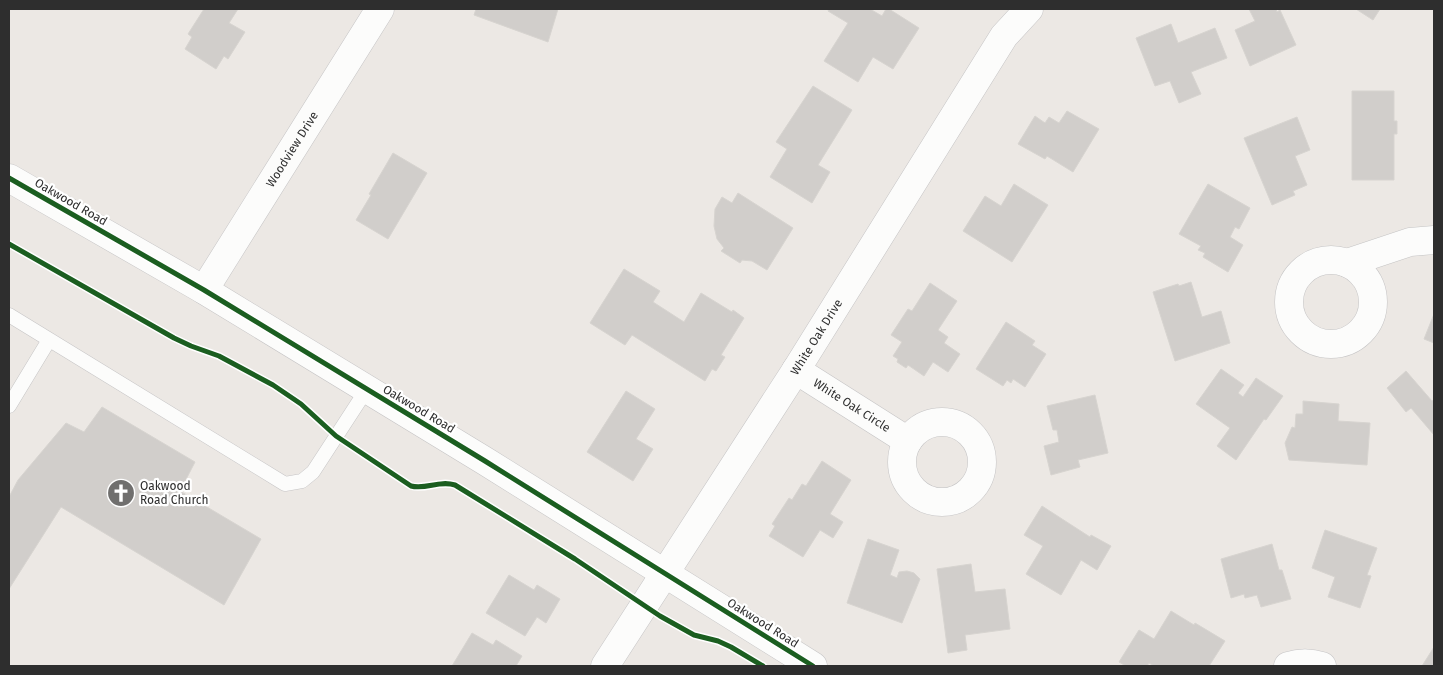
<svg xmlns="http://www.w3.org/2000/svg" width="1443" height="675" font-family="'Fira Sans',sans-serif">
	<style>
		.building { fill: #d1cecb; stroke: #d7d4d0 }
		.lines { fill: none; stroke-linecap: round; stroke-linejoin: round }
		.lane-casing { stroke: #c5c4c5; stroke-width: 15 }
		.street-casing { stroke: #c5c4c5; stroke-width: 29 }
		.secondary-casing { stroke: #c5c4c5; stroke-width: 29 }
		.lane { stroke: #fcfcfb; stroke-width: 14 }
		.street { stroke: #fcfcfb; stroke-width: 28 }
		.secondary { stroke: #fcfcfb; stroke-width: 28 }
		.cycleway-casing { stroke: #fff; stroke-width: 8 }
		.cycleway { stroke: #1b5e20; stroke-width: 5 }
		.labels { text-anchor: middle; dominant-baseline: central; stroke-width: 4.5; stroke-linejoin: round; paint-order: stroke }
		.street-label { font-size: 12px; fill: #2e2e2e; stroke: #fff }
		.poi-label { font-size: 12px; fill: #2e2e2e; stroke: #fff; text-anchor: start }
	</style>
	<rect width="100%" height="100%" fill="#ece8e4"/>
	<path class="building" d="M 204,9 L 238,9 L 229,23 L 245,32 L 228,59 L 224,56 L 216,69 L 185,49 L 192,37 L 188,34 Z
		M 476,9 L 558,9 L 548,42 L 474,15 Z
		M 829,9 L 870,9 L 882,16 L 886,9 L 889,9 L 919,28 L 893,69 L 873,57 L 858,82 L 824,61 L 848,23 L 828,11 Z
		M 1249,9 L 1276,9 L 1277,12 L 1280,10 L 1296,45 L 1250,66 L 1235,30 L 1255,21 Z
		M 1356,9 L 1380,9 L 1373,20 Z
		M 1171,24 L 1178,43 L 1215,28 L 1227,58 L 1191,72 L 1201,94 L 1179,103 L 1170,81 L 1155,86 L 1136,38 Z
		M 813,86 L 852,110 L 818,165 L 830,172 L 812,203 L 770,177 L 787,149 L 776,142 Z
		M 1352,91 L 1394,91 L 1394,121 L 1397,121 L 1397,134 L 1394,134 L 1394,180 L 1352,180 Z
		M 1067,111 L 1099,129 L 1073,172 L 1047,156 L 1045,159 L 1018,144 L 1035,116 L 1045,123 L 1049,117 L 1059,123 Z
		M 1297,117 L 1310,150 L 1295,156 L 1307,185 L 1293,191 L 1295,195 L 1272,205 L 1244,138 Z
		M 393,153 L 427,173 L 388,239 L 356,220 L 371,195 L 369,194 Z
		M 1014,184 L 1048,205 L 1012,262 L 963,231 L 985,196 L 1001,206 Z
		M 1208,184 L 1250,208 L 1239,229 L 1235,227 L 1230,237 L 1243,245 L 1228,272 L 1203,257 L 1205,253 L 1198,250 L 1201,246 L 1179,234 Z
		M 738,193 L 793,228 L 767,270 L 752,261 L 742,260 L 740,263 L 721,251 L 724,248 L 717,239 L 714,226 L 715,209 L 722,197 L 732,203 Z
		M 624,269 L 660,291 L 653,302 L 684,322 L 701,293 L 732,312 L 733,310 L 744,318 L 721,355 L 725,357 L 716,371 L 712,369 L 705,381 L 632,335 L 625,345 L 590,323 Z
		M 1191,282 L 1202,317 L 1221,311 L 1230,343 L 1175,361 L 1153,292 L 1178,284 L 1179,286 Z
		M 930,283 L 957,301 L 938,330 L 948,337 L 944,343 L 960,354 L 948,372 L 933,362 L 924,376 L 908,365 L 906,368 L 897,362 L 898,359 L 893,356 L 902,342 L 891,335 L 908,309 L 912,311 Z
		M 1434,314 L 1434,343 L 1424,339 Z
		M 1006,322 L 1035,341 L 1032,345 L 1046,354 L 1025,387 L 1013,379 L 1011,383 L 1007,380 L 1003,386 L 976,369 Z
		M 1221,369 L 1244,385 L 1238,393 L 1243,397 L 1256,378 L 1283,396 L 1266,420 L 1264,419 L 1236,460 L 1217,446 L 1230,428 L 1196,404 Z
		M 1406,371 L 1432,401 L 1434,399 L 1434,435 L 1411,408 L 1406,412 L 1387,388 Z
		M 626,391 L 655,409 L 636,439 L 653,449 L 633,481 L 587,452 Z
		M 1095,395 L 1108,453 L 1078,460 L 1080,467 L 1051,475 L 1044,446 L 1059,442 L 1057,430 L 1053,430 L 1047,406 Z
		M 1303,401 L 1339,404 L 1338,421 L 1370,423 L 1367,465 L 1289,460 L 1285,443 L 1292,427 L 1295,428 L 1296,414 L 1303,414 Z
		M 102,407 L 195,462 L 180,491 L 261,539 L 224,605 L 61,507 L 9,589 L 9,497 L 18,480 L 66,423 L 84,432 Z
		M 822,461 L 851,480 L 830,514 L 843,522 L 833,538 L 820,530 L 803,557 L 769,536 L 775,526 L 772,524 L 789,498 L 792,500 L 802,484 L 806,486 Z
		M 1042,506 L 1090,537 L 1091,535 L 1111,546 L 1097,570 L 1081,560 L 1061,595 L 1026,574 L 1043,546 L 1024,535 Z
		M 1325,530 L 1377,548 L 1367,575 L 1371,576 L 1360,608 L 1328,597 L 1335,577 L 1312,568 Z
		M 868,539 L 899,550 L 890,575 L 897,578 L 899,572 L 907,571 L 914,573 L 920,579 L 902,623 L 847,603 Z
		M 1272,544 L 1279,570 L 1282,570 L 1291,599 L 1261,607 L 1257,595 L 1245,598 L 1244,594 L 1231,598 L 1221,559 Z
		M 971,564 L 975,592 L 1005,589 L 1010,629 L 965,635 L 967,650 L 948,653 L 937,569 Z
		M 509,575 L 534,590 L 537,585 L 560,599 L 546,623 L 537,617 L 525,636 L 486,613 Z
		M 1171,611 L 1194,625 L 1195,623 L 1225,641 L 1209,666 L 1154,666 L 1149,663 L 1147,666 L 1126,666 L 1119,662 L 1139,630 L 1154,639 Z
		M 472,633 L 493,645 L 496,640 L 522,656 L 516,666 L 452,666 Z
		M 1434,647 L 1434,666 L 1422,666 Z"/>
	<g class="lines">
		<g class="lane-casing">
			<path id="lane" d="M 9,315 L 285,484 L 302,481 L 313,472 L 367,389
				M 9,406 L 49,340"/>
		</g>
		<g class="street-casing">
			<g id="street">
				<circle cx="1331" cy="302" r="42"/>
				<path d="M 1347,263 L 1410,242 L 1434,240"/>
				<path id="s1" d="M 204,290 L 380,9"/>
				<path id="s2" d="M 796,370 L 908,441"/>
				<circle cx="942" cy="462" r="40"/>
				<path id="s3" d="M 605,666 L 796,370 L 1004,36 L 1029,9"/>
				<path d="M 1288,666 C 1300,662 1310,662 1322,666"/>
			</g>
		</g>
		<g class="secondary-casing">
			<path id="secondary" d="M 9,178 L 204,290 L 485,461 L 813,666"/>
		</g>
		<use href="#lane" class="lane"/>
		<use href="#street" class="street"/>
		<use href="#secondary" class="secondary"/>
		<g class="cycleway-casing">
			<path id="cycleway" d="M 9,178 L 204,290 L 485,461 L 813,666
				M 9,244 L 174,338 L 191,346 L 219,356 L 273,385 L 301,404 L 336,436 L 411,486 C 426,490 439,480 455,485 L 575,559 L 660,616 L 694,635 L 718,641 L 731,647 L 763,666"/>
		</g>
		<use href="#cycleway" class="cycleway"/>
	</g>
	<defs>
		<g id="church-disc" transform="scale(1.4375)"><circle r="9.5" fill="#706f6e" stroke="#fff"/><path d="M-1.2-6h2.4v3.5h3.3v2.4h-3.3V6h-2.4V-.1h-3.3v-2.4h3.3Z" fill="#fff"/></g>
	</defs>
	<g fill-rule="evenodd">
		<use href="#church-disc" x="121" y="493"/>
	</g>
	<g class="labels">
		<g class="street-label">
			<text stroke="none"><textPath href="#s1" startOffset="166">Woodview Drive</textPath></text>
			<text transform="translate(71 202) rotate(30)">Oakwood Road</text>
			<text stroke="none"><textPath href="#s3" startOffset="391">White Oak Drive</textPath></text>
			<text stroke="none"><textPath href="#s2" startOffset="66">White Oak Circle</textPath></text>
			<text transform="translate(419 409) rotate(31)">Oakwood Road</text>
			<text transform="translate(763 623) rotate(32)">Oakwood Road</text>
		</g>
		<g class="poi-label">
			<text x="140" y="486">Oakwood<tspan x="140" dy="14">Road Church</tspan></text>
		</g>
	</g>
	<rect width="1443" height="675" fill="none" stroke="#2e2e2e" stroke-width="20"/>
</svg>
